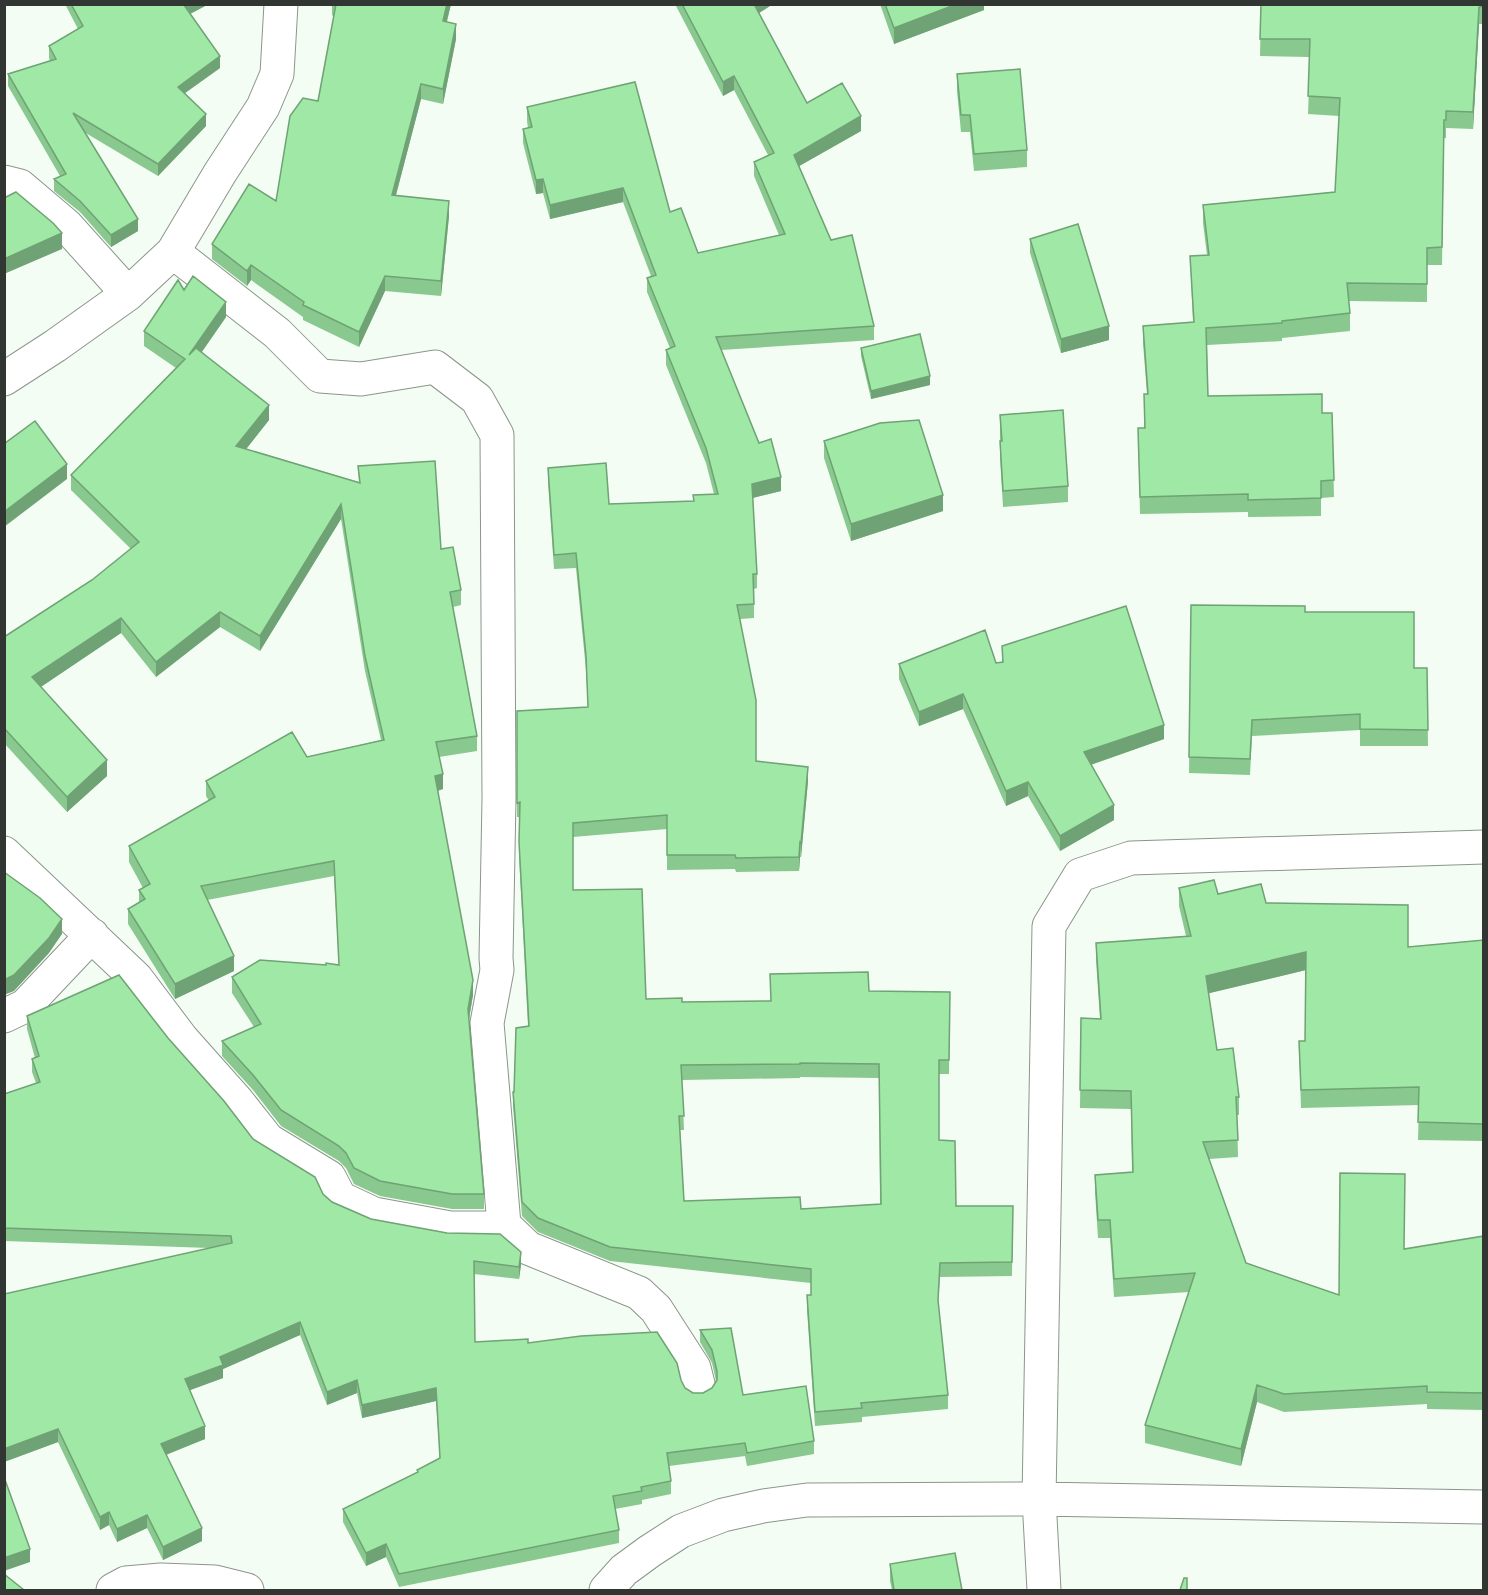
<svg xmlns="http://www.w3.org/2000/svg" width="1488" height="1595" font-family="'Noto Sans',sans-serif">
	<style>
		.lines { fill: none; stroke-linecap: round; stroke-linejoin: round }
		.minor-casing { stroke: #8c958c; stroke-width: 35 }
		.minor { stroke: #fff; stroke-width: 33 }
		.wall { fill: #89c88e; fill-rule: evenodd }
		.shaded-wall { fill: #6fa274 }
		.building { fill: #9fe8a5; stroke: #6fa274; stroke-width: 1.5; fill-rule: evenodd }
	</style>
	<rect width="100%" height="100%" fill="#f3fdf4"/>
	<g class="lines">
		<g class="minor-casing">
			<path id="minor" d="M 4,182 L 20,186 L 66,225 L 128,294
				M 173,252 L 277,333 L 320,376 L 361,379 L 435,367 L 477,399 L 497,435 L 499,799 L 496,958 L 497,970 L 487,1023 L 504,1225 L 528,1248 L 639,1293 L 656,1309 L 694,1368 L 699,1388
				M 4,379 L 55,346 L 128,294 L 173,252 L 220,173 L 263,107 L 277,74 L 281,4
				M 4,853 L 136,978 L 182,1039 L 238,1102 L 268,1140 L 329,1177 L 340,1198 L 374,1214 L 450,1228 L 507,1228
				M 4,1016 L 25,1006 L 92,935
				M 113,1590 L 126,1583 L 161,1580 L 215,1582 L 247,1590
				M 606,1590 L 624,1570 L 650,1551 L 681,1531 L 723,1515 L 763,1506 L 807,1500 L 1039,1499 L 1484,1507
				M 1044,1590 L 1039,1499 L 1049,926 L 1080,875 L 1131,858 L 1484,847"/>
		</g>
		<use href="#minor" class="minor"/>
	</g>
	<path class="wall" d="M 65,4 L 209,4 L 190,14 L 220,68 L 185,93 L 206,126 L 158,176 L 84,132 L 138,231 L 111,247 L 80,212 L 54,191 L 54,179 L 60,176 L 8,86 L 8,74 L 50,61 L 49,58 L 49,46 L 78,29 Z
		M 332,4 L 451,4 L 447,22 L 456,39 L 443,104 L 421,99 L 396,195 L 449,216 L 441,296 L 385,291 L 359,347 L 303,320 L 303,317 L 251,280 L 247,286 L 212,259 L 212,244 L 276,201 L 318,101 L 334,17 L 332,15 Z
		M 675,4 L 773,4 L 759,13 L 807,103 L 861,131 L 799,166 L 831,240 L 874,326 L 874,340 L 721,350 L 759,443 L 781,491 L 753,498 L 757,574 L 757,588 L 754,589 L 754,618 L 740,619 L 756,761 L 808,781 L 801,857 L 800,857 L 799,871 L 736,872 L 735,869 L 667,870 L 667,829 L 573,837 L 573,890 L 646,999 L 682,1002 L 771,1001 L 869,991 L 950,992 L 949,1074 L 939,1074 L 939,1140 L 956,1206 L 1013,1206 L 1012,1276 L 940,1277 L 938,1305 L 948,1395 L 948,1409 L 862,1417 L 862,1422 L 815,1426 L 807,1310 L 807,1295 L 811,1295 L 811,1283 L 610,1261 L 538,1232 L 522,1216 L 513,1106 L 513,1092 L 514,1092 L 528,1026 L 519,856 L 520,817 L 517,817 L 517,711 L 588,707 L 586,670 L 576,568 L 554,569 L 548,482 L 548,468 L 609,504 L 693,501 L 714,494 L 706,463 L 666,365 L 666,350 L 670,348 L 647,292 L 647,278 L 651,276 L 623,202 L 550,219 L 543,193 L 536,194 L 523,143 L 523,129 L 528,128 L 527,121 L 527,107 L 670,212 L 698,253 L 779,235 L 754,176 L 754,162 L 768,155 L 734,90 L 723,96 ZM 800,1077 L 879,1078 L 880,1204 L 801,1209 L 684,1201 L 680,1130 L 684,1130 L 682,1080 L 800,1078 Z
		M 880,4 L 984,4 L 984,10 L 894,44 Z
		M 1261,4 L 1484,4 L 1484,24 L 1479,24 L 1473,129 L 1446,128 L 1446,138 L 1444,138 L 1442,265 L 1427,265 L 1427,302 L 1348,301 L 1350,313 L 1350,331 L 1282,338 L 1282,341 L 1207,345 L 1208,396 L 1322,413 L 1332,413 L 1334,497 L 1321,498 L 1321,516 L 1248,517 L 1248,512 L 1140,514 L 1138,428 L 1144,428 L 1144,394 L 1147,394 L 1143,343 L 1143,326 L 1193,322 L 1190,256 L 1207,255 L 1203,223 L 1203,205 L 1335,192 L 1339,116 L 1308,114 L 1310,57 L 1260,56 Z
		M 957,74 L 1027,150 L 1027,167 L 974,171 L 970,132 L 961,132 L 957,91 Z
		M 1030,239 L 1109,340 L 1061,353 L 1030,253 Z
		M 184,290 L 226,317 L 202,352 L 269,420 L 246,449 L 359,482 L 358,466 L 441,549 L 461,590 L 461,605 L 453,607 L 477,736 L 477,751 L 439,757 L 443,789 L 438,791 L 473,995 L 469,1019 L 484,1194 L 484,1209 L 452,1209 L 380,1196 L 354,1184 L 346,1168 L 339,1161 L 281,1126 L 253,1090 L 222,1056 L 222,1041 L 254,1027 L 232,993 L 232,977 L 326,965 L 339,965 L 334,876 L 207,900 L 234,971 L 175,999 L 128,924 L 128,909 L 139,902 L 139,890 L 143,888 L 129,862 L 129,846 L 209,801 L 206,796 L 206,781 L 381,740 L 365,671 L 341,519 L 260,651 L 220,627 L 156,677 L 121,633 L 40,687 L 107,776 L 67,812 L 4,743 L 4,637 L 92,580 L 131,549 L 71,490 L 71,475 L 176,368 L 144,346 L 144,331 Z
		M 861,348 L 930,385 L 871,399 L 861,356 Z
		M 1000,415 L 1068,486 L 1068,502 L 1003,507 L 1000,458 Z
		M 824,441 L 943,511 L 851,541 L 824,458 Z
		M 1191,605 L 1305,612 L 1414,668 L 1427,668 L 1428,746 L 1360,746 L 1360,730 L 1252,736 L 1250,775 L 1189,773 Z
		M 1002,646 L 1164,739 L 1091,765 L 1114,820 L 1060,851 L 1028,796 L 1006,806 L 963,709 L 919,726 L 899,679 L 899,664 L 996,663 L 1002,662 Z
		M 1179,888 L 1218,894 L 1266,903 L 1408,947 L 1484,940 L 1484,1141 L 1418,1140 L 1419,1105 L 1301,1108 L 1299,1041 L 1305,1041 L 1306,970 L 1208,993 L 1217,1050 L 1239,1097 L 1239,1115 L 1237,1115 L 1238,1157 L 1209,1159 L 1246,1263 L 1339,1295 L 1405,1249 L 1484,1236 L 1484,1410 L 1427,1409 L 1427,1404 L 1284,1412 L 1257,1402 L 1241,1466 L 1145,1443 L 1145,1425 L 1189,1292 L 1114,1297 L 1110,1238 L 1098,1238 L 1095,1192 L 1095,1175 L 1132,1172 L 1131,1109 L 1080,1108 L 1081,1018 L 1100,1019 L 1096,960 L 1096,943 L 1186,936 L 1179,906 Z
		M 27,1016 L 168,1038 L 253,1139 L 323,1194 L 332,1202 L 371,1219 L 521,1265 L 519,1279 L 474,1274 L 475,1342 L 528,1343 L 681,1380 L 685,1388 L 693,1393 L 703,1393 L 712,1388 L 716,1381 L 712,1363 L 700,1342 L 700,1330 L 743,1395 L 814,1441 L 814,1454 L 747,1466 L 745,1456 L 669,1466 L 671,1481 L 671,1494 L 642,1500 L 642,1504 L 615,1509 L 619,1530 L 619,1543 L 399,1587 L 386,1557 L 366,1566 L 343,1522 L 343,1509 L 417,1473 L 417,1470 L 440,1459 L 436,1401 L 362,1418 L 357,1393 L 327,1405 L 300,1335 L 223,1369 L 223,1378 L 190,1390 L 205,1439 L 166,1454 L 202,1541 L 163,1560 L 147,1528 L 117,1542 L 109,1525 L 100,1530 L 58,1442 L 4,1462 L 210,1248 L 4,1241 L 4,1094 L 36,1083 L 32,1072 L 32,1059 L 35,1058 L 27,1029 Z
		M 890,1564 L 962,1590 L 892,1590 L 890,1581 Z"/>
	<path class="shaded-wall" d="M 185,4 L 209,4 L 184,17 L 184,5 Z
		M 447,4 L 451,4 L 443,36 L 443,21 Z
		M 753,4 L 773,4 L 753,17 Z
		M 957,4 L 984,4 L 984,10 L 894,44 L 894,28 Z
		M 1479,7 L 1479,24 L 1473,129 L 1473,112 Z
		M 456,24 L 456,39 L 443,104 L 443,89 Z
		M 220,56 L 220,68 L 178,98 L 178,87 Z
		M 734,76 L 734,90 L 723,96 L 723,82 Z
		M 421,84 L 421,99 L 392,210 L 392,195 Z
		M 206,114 L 206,126 L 158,176 L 158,164 Z
		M 861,116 L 861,131 L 794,169 L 794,155 Z
		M 543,179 L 543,193 L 536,194 L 536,180 Z
		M 623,188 L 623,202 L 550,219 L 550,205 Z
		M 449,201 L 449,216 L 441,296 L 441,281 Z
		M 138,219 L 138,231 L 111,247 L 111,235 Z
		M 62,233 L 62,249 L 4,274 L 4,259 Z
		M 251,265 L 251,280 L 247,286 L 247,271 Z
		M 385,276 L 385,291 L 359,347 L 359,332 Z
		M 226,302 L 226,317 L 189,370 L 189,355 Z
		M 1109,326 L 1109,340 L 1061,353 L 1061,339 Z
		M 930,376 L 930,385 L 871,399 L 871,391 Z
		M 269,405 L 269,420 L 236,462 L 236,446 Z
		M 67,464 L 67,479 L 4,527 L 4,512 Z
		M 781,477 L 781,491 L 752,498 L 752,484 Z
		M 943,495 L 943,511 L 851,541 L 851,524 Z
		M 341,504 L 341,519 L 260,651 L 260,636 Z
		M 220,612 L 220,627 L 156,677 L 156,662 Z
		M 121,618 L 121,633 L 32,693 L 32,677 Z
		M 963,694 L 963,709 L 919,726 L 919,712 Z
		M 1164,725 L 1164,739 L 1084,767 L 1084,752 Z
		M 107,760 L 107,776 L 67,812 L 67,797 Z
		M 808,767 L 808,781 L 801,857 L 801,843 Z
		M 443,774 L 443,789 L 435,791 L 435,776 Z
		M 1028,782 L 1028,796 L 1006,806 L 1006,791 Z
		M 1114,805 L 1114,820 L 1060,851 L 1060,836 Z
		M 800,842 L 800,857 L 799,871 L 799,857 Z
		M 62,919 L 62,934 L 49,953 L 14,991 L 4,995 L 4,980 Z
		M 1306,952 L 1306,970 L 1206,994 L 1206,976 Z
		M 234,956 L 234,971 L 175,999 L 175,984 Z
		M 473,980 L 473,995 L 468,1025 L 468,1009 Z
		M 521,1252 L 521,1265 L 519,1279 L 519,1267 Z
		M 300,1322 L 300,1335 L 223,1369 L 223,1378 L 185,1392 L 185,1379 L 220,1357 Z
		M 357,1380 L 357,1393 L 327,1405 L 327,1392 Z
		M 1257,1385 L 1257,1402 L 1241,1466 L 1241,1449 Z
		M 436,1388 L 436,1401 L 362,1418 L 362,1405 Z
		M 205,1426 L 205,1439 L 161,1457 L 161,1444 Z
		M 58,1429 L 58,1442 L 4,1462 L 4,1449 Z
		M 109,1512 L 109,1525 L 100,1530 L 100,1517 Z
		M 147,1515 L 147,1528 L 117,1542 L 117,1529 Z
		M 202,1528 L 202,1541 L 163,1560 L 163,1547 Z
		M 386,1544 L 386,1557 L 366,1566 L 366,1553 Z
		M 30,1549 L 30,1562 L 4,1571 L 4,1558 Z"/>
	<path class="building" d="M 71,4 L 185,4 L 184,5 L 220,56 L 178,87 L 206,114 L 158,164 L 73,113 L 138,219 L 111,235 L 80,201 L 54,179 L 66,174 L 8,74 L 56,59 L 49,46 L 83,26 Z
		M 336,4 L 447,4 L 443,21 L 456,24 L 443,89 L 421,84 L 392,195 L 449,201 L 441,281 L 385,276 L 359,332 L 303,305 L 304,302 L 251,265 L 247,271 L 212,244 L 249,184 L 276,201 L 290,116 L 303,98 L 318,101 Z
		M 682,4 L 754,4 L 807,103 L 842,83 L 861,116 L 794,155 L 831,240 L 852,235 L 874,326 L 716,337 L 759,443 L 771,439 L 781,477 L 752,484 L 757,574 L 753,574 L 754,604 L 737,605 L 756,700 L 756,761 L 808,767 L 801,843 L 800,842 L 799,857 L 736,858 L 735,855 L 667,855 L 667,815 L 573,823 L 573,890 L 642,889 L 646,999 L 682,998 L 682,1002 L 771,1001 L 770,974 L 868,972 L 869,991 L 950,992 L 949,1060 L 939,1060 L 939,1140 L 955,1141 L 956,1206 L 1013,1206 L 1012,1262 L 940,1263 L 938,1300 L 948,1395 L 861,1403 L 862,1408 L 815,1412 L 807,1295 L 811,1295 L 811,1269 L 610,1247 L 538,1218 L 522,1202 L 513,1092 L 514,1092 L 516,1028 L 529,1026 L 519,842 L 520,802 L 517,803 L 517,711 L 588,707 L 586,656 L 576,553 L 554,555 L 548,468 L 606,463 L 609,504 L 694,501 L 693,495 L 718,494 L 706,448 L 666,350 L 675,346 L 647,278 L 656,275 L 623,188 L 550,205 L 543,179 L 536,180 L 523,129 L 532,127 L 527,107 L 635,82 L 670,212 L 681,208 L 698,253 L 785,234 L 754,162 L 774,153 L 734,76 L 723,82 ZM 800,1063 L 879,1064 L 881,1204 L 801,1209 L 800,1197 L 684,1201 L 679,1116 L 684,1116 L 681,1065 L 800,1064 Z
		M 885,4 L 957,4 L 894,28 Z
		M 1261,4 L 1484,4 L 1484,6 L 1479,7 L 1473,112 L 1446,111 L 1446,120 L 1444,120 L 1442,247 L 1427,248 L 1427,284 L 1347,283 L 1350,313 L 1282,321 L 1282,323 L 1206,328 L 1208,396 L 1322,394 L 1322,413 L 1332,413 L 1334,480 L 1321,481 L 1321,498 L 1248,500 L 1248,494 L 1140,497 L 1138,428 L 1145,428 L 1144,394 L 1148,394 L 1143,326 L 1194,322 L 1190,256 L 1209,255 L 1203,205 L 1335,192 L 1340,98 L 1308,96 L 1310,39 L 1260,39 Z
		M 1020,69 L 1027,150 L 974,154 L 970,115 L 961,115 L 957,74 Z
		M 16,192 L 53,223 L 62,233 L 4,259 L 4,198 Z
		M 1078,224 L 1109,326 L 1061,339 L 1030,239 Z
		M 193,276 L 226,302 L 189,355 L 196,348 L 269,405 L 236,446 L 360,483 L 358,466 L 435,461 L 441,549 L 453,547 L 461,590 L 450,592 L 477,736 L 436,742 L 443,774 L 435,776 L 473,980 L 468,1009 L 484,1194 L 452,1194 L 380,1181 L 354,1168 L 346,1153 L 339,1146 L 281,1110 L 253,1075 L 222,1041 L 261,1024 L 232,977 L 260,960 L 326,965 L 326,963 L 339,965 L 334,861 L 201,886 L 234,956 L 175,984 L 128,909 L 145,899 L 139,890 L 150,884 L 129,846 L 215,797 L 206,781 L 292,732 L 307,757 L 384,740 L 365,656 L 341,504 L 260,636 L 220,612 L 156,662 L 121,618 L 32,677 L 107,760 L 67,797 L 4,728 L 4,637 L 92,580 L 139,542 L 71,475 L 185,359 L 144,331 L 178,280 L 184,290 Z
		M 920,334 L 930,376 L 871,391 L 861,348 Z
		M 1063,410 L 1068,486 L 1003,491 L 1000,441 L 1002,441 L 1000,415 Z
		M 919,420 L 943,495 L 851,524 L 824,441 L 880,423 Z
		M 35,421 L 67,464 L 4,512 L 4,444 Z
		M 1191,605 L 1305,606 L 1305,612 L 1414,612 L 1414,668 L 1427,668 L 1428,730 L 1360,729 L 1360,714 L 1252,720 L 1250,759 L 1189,757 Z
		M 1126,606 L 1164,725 L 1084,752 L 1114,805 L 1060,836 L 1028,782 L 1006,791 L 963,694 L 919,712 L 899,664 L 985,630 L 996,663 L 1003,662 L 1002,646 Z
		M 4,872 L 40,898 L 62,919 L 49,938 L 14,975 L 4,980 Z
		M 1214,880 L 1218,894 L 1261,884 L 1266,903 L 1408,905 L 1408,947 L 1484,940 L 1484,1124 L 1418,1122 L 1419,1087 L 1301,1090 L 1299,1041 L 1305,1041 L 1306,952 L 1206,976 L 1217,1050 L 1233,1048 L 1239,1097 L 1236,1097 L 1238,1140 L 1203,1142 L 1246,1263 L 1339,1295 L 1340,1173 L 1405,1174 L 1404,1249 L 1484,1236 L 1484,1393 L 1427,1392 L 1427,1386 L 1284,1394 L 1257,1385 L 1241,1449 L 1145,1425 L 1195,1273 L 1114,1279 L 1110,1220 L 1098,1220 L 1095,1175 L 1133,1172 L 1131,1091 L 1080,1090 L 1081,1018 L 1101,1019 L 1096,943 L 1191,936 L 1179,888 Z
		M 119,975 L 168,1038 L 224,1101 L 253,1139 L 315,1177 L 323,1194 L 332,1202 L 371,1219 L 447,1233 L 500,1234 L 521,1252 L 519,1267 L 474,1261 L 475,1342 L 528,1339 L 528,1343 L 581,1336 L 657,1332 L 677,1363 L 681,1380 L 685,1388 L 693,1393 L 703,1393 L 712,1388 L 717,1380 L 717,1371 L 712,1350 L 700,1330 L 731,1328 L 743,1395 L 806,1386 L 814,1441 L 747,1453 L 745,1443 L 667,1453 L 671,1481 L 641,1487 L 642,1491 L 613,1496 L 619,1530 L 399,1574 L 386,1544 L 366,1553 L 343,1509 L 418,1472 L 417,1470 L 440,1458 L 436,1388 L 362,1405 L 357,1380 L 327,1392 L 300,1322 L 220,1357 L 223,1365 L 185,1379 L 205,1426 L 161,1444 L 202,1528 L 163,1547 L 147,1515 L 117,1529 L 109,1512 L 100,1517 L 58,1429 L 4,1449 L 4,1294 L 232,1243 L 231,1236 L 4,1228 L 4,1094 L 40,1082 L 32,1059 L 39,1056 L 27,1016 Z
		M 4,1477 L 30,1549 L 4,1558 Z
		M 955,1553 L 962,1590 L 894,1590 L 890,1564 Z
		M 4,1574 L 24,1590 L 4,1590 Z
		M 1184,1578 L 1187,1578 L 1187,1590 L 1180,1590 Z"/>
	<rect width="1488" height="1595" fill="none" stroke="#323632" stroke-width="12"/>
</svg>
